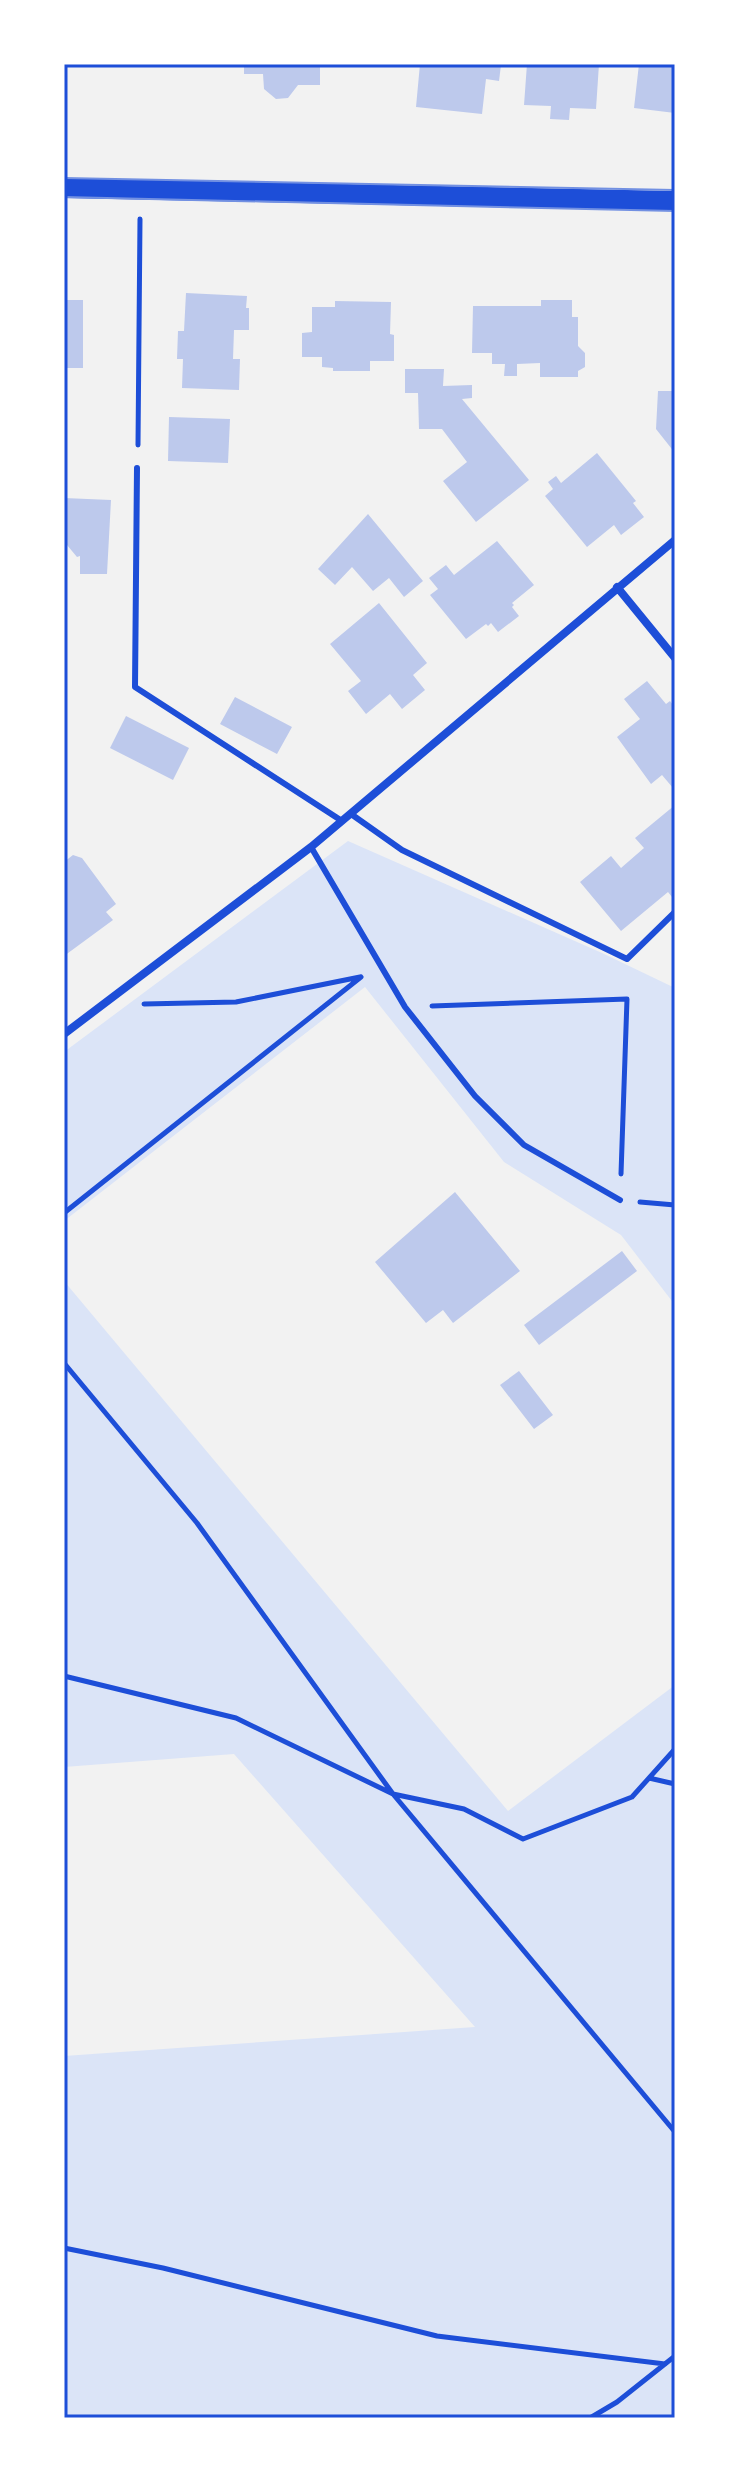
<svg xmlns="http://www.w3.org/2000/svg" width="739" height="2482" font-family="Helvetica,sans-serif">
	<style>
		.green { fill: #dbe4f7 }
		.building { fill: #bdc9ec }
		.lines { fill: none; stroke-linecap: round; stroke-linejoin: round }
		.path { stroke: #1d4ed8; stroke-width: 5 }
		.service { stroke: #1d4ed8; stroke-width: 6 }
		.minor { stroke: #1d4ed8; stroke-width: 8 }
		.primary { stroke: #1d4ed8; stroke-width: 20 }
		.tram { stroke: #7290e2; stroke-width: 2 }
		.neatline { fill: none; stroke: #1d4ed8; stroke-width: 3 }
	</style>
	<rect width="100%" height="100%" fill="#f2f2f2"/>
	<path class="green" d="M 348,841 L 602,953 L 675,988 L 675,1305 L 621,1235 L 504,1162 L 365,987 L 64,1221 L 64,1052 Z
		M 64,1281 L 508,1811 L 675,1685 L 675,2418 L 64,2418 L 64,2056 L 475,2027 L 234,1754 L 64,1767 Z"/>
	<path class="building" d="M 244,64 L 320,64 L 320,85 L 298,85 L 288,98 L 276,99 L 264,89 L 263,74 L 244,74 Z
		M 420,64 L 501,65 L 499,81 L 486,79 L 482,114 L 416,107 Z
		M 527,64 L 599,64 L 596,109 L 570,108 L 569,120 L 550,119 L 551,106 L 524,105 Z
		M 639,64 L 675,64 L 675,113 L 634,108 Z
		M 186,293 L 247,296 L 246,308 L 249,308 L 249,330 L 234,330 L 233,359 L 240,359 L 239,390 L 182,388 L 183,359 L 177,359 L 178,331 L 184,331 Z
		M 64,300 L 83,300 L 83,368 L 64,368 Z
		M 541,300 L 572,300 L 572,317 L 578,317 L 578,346 L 585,353 L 585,367 L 578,371 L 578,377 L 540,377 L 540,363 L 517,364 L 517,376 L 504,376 L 505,364 L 492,364 L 492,353 L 472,353 L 473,306 L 541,306 Z
		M 335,301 L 391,302 L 390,334 L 394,335 L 394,361 L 370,361 L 370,371 L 333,371 L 333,368 L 322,367 L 322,357 L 302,357 L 302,333 L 312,332 L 312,307 L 335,307 Z
		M 405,369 L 444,369 L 443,386 L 472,385 L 472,398 L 462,399 L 529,480 L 476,522 L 443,481 L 467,462 L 442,429 L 419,429 L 418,393 L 405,393 Z
		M 658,391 L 675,391 L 675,453 L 656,429 Z
		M 169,417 L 230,419 L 228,463 L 168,461 Z
		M 597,453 L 636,501 L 633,503 L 644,517 L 621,535 L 614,525 L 587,547 L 545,496 L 553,489 L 548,482 L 556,476 L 561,483 Z
		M 64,498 L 111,500 L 107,574 L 80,574 L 80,556 L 77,557 L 67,545 L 64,545 Z
		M 368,514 L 423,581 L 404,597 L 389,578 L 373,591 L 352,567 L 335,585 L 318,569 Z
		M 497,541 L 534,585 L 512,603 L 514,605 L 512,607 L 519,616 L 498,632 L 491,623 L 488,626 L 486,624 L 466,639 L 430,595 L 438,589 L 429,578 L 446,565 L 454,575 Z
		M 379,603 L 427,663 L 413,675 L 425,690 L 402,709 L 390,694 L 366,714 L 348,691 L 361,681 L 330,644 Z
		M 647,681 L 666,704 L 670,701 L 675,708 L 675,786 L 673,788 L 662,775 L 651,784 L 617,737 L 640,719 L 624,699 Z
		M 235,697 L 292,727 L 277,754 L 220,724 Z
		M 126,716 L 189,748 L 173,780 L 110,748 Z
		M 675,805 L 675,895 L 672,897 L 668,892 L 621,931 L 580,882 L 611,856 L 621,868 L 644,848 L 635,838 Z
		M 73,855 L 82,858 L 116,904 L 106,912 L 113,920 L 64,956 L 64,862 Z
		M 455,1192 L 520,1271 L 453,1323 L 443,1310 L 426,1323 L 375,1262 Z
		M 622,1251 L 637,1271 L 539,1345 L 524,1325 Z
		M 519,1371 L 553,1415 L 534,1429 L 500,1385 Z"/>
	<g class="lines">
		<path class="path" d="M 138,445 L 140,219
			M 144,1004 L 236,1002 L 360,977
			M 432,1006 L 627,999 L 621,1174
			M 640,1202 L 675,1205
			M 64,1213 L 361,977
			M 64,1363 L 197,1523 L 393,1794 L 675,2132
			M 64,1676 L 236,1718 L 393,1794 L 464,1809 L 523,1839 L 632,1797 L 675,1749
			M 649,1778 L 675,1784
			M 64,2248 L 163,2268 L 437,2336 L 665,2364
			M 590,2418 L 617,2402 L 675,2356"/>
		<path class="service" d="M 137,468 L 135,687 L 342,821
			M 351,814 L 402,850 L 627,959 L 675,912
			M 311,847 L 405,1007 L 475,1096 L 524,1145 L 620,1200"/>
		<path class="minor" d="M 617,587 L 675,658
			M 64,1034 L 311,847 L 675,540"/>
		<path class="primary" d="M 64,188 L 675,201"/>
		<path class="tram" d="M 64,178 L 675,190
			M 64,197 L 675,211"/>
	</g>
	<rect width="739" height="2482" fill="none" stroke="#ffffff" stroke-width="132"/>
	<rect x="66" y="66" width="607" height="2350" class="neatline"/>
</svg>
